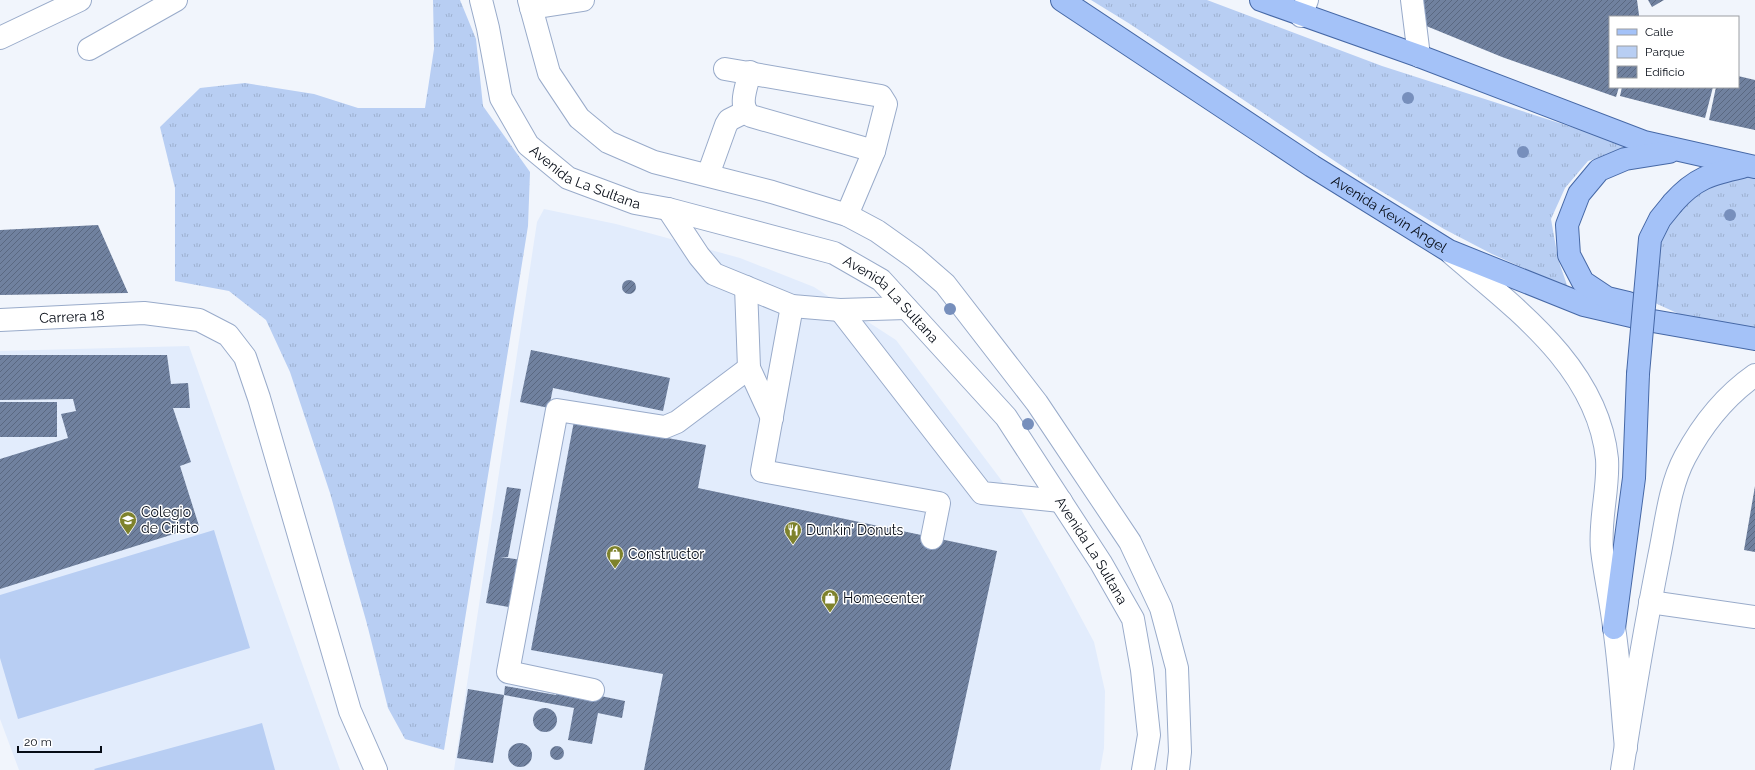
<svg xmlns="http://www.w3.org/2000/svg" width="1755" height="770" font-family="Raleway,sans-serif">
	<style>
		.built { fill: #e2ecfc }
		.grass { fill: url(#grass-tufts) }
		.park { fill: #b8cef3 }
		.building { fill: url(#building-hatch) }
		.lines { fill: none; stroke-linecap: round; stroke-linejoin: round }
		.minor-casing { stroke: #99abca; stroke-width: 24 }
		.major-casing { stroke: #4668a6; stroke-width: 24 }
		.minor { stroke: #fff; stroke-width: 22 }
		.major { stroke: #a4c2f8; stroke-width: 22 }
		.major-bridge-casing { stroke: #4668a6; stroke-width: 24; stroke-linecap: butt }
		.major-bridge { stroke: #a4c2f8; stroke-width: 22 }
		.tree { fill: #778fbc }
		.labels { text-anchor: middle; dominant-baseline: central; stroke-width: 3; stroke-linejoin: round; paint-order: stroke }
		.street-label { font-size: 14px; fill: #060c16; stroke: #fff }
		.poi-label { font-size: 14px; fill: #060c16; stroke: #fff; text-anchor: start }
	</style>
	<defs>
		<pattern id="grass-tufts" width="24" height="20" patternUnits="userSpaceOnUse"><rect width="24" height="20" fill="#b8cef3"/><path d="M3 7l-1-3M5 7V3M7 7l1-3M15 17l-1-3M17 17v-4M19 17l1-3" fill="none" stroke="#9db0d0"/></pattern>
		<pattern id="building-hatch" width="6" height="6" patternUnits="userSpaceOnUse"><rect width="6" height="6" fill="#70819f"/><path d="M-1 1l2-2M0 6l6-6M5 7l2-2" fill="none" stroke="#5a6881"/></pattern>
	</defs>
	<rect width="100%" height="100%" fill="#f1f5fc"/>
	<path class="built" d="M 544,209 L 616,224 L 740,258 L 814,287 L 896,340 L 1014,497 L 1057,573 L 1094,642 L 1105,691 L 1104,748 L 1100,770 L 454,770 L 537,222 Z
		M 189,346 L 340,770 L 19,770 L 0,719 L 0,351 Z"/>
	<path class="grass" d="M 433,0 L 460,0 L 476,39 L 483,106 L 530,172 L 528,226 L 444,750 L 405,739 L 388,708 L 367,624 L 330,493 L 290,372 L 266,320 L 229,291 L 175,281 L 175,188 L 160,127 L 200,88 L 245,83 L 314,94 L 358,108 L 425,108 L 434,49 Z
		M 1091,0 L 1207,0 L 1382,66 L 1634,147 L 1588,161 L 1565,188 L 1551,219 L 1558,259 L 1568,288 L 1492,254 L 1444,229 L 1369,184 L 1130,24 Z
		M 1755,176 L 1755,329 L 1692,320 L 1653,302 L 1658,247 L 1666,227 L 1679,207 L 1716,180 Z"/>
	<path class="park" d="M 214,530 L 250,648 L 18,719 L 0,658 L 0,595 Z
		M 262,723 L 275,770 L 95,770 L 94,769 Z"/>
	<path class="building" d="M 1422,0 L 1637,0 L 1639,15 L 1639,17 L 1610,17 L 1610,87 L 1619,87 L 1616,97 L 1502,57 L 1414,21 Z
		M 1648,0 L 1664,0 L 1652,7 Z
		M 1738,76 L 1755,80 L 1755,130 L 1709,120 L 1716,87 L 1738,87 Z
		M 1622,87 L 1713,87 L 1705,118 L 1620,96 Z
		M 98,225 L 128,293 L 0,295 L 0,230 Z
		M622 287a7 7 0 1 1 14 0a7 7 0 1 1-14 0Z
		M 531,350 L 670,378 L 663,411 L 553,388 L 549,408 L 520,402 Z
		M 0,355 L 167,355 L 171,384 L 188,383 L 190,408 L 173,408 L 191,462 L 180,466 L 199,526 L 0,589 L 0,459 L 68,438 L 61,414 L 76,411 L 73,399 L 0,400 Z
		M 0,402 L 57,402 L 57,437 L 0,437 Z
		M 574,421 L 706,445 L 698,488 L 997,551 L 950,770 L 644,770 L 663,674 L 531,650 Z
		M 1755,486 L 1755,552 L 1744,550 Z
		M 507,487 L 521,489 L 508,557 L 500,557 L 522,560 L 514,608 L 486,603 Z
		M 505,686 L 556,695 L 557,687 L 625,701 L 622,718 L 598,713 L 592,744 L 568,740 L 574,708 L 504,695 Z
		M 468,689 L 504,695 L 493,763 L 457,758 Z
		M533 720a12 12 0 1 1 24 0a12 12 0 1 1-24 0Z
		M508 755a12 12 0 1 1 24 0a12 12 0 1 1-24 0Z
		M550 753a7 7 0 1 1 14 0a7 7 0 1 1-14 0Z"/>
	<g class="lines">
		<g class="minor-casing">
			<g id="minor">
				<path id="s1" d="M 481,0 L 488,28 L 501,98 L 528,145 L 568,178 L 635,203 L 668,209 L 834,253 L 881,280 L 1006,417 L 1101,563 L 1133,619 L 1142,670 L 1149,735 L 1143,770"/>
				<path d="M 529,0 L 549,73 L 579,118 L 608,142 L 654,162 L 772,192 L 847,215 L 877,231 L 915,258 L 945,284 L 1037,403 L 1130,542 L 1161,608 L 1177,668 L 1180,752 L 1178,770"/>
				<path d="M 1412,0 L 1419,56"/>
				<path d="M 531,8 L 583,0"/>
				<path d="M 1301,16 L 1307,0"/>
				<path d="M 0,38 L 80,0"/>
				<path d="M 89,49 L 176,0"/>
				<path d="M 725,69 L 881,96 L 886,104 L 874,151 L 847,215"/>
				<path d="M 750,72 C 747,86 737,107 751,116 L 874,151"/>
				<path d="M 708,175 L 726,125 L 729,120 L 745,112"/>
				<path d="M 668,209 L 699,256 L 714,274 L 792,306 L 840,310 L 906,308"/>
				<path d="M 1452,254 C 1516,309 1598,368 1607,459 C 1609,489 1599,520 1602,550 C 1605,576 1611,601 1614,627 C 1620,667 1622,708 1626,748"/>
				<path d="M 746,287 L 749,368 L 772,418"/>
				<path d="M 792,306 L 762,471 L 939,503 L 932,538"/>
				<path d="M 840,310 L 982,493 L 1061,501"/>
				<path id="s2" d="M 0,320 L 144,313 L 199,320 L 228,335 L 245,357 L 259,398 L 350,711 L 376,770"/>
				<path d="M 1650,602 L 1755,617"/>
				<path d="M 593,690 L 508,672 L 557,410 L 665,427 L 677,422 L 749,368"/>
				<path d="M 1622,770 C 1633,699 1645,628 1659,557 C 1666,524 1669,487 1685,457 C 1702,425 1725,396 1755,375"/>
			</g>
		</g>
		<g class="major-casing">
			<g id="major">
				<path id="s3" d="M 1062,0 L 1312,166 L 1449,251 L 1584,305 L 1653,321 L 1755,339"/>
				<path d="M 1261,0 L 1419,56 L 1644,142 L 1755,167"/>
				<path d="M 1673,203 C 1695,178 1711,174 1742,167"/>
				<path d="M 1628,303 L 1607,298 L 1583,282 L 1569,255 L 1567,225 L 1579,194 L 1599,170 L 1625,159 L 1669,152"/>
				<path d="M 1614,628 L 1634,478 L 1638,374"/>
			</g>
		</g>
		<use href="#minor" class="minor"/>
		<use href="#major" class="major"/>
		<g class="major-bridge-casing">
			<path id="major-bridge" d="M 1638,374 L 1650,239 L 1660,219 L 1673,203"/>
		</g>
		<use href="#major-bridge" class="major-bridge"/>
	</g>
	<g class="tree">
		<circle cx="1408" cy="98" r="6"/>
		<circle cx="1523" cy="152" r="6"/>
		<circle cx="1730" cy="215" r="6"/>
		<circle cx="950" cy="309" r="6"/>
		<circle cx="1028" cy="424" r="6"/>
	</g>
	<defs>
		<g id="school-pin" transform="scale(0.9)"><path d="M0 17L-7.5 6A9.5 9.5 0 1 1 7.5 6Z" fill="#7e822c" stroke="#fff"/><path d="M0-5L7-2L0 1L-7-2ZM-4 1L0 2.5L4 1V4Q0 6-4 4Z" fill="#fff"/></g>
		<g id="restaurant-pin" transform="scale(0.9)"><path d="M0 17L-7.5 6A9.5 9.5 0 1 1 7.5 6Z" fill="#7e822c" stroke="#fff"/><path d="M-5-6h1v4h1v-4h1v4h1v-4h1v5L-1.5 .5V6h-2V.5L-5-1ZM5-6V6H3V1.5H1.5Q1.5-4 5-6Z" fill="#fff"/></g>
		<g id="shop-pin" transform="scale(0.9)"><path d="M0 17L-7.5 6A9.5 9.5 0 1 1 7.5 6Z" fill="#7e822c" stroke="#fff"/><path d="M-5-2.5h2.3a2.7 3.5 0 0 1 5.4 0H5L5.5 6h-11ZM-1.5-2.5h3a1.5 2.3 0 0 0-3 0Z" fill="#fff"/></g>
	</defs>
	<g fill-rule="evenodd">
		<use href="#school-pin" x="128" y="520"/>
		<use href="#restaurant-pin" x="793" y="530"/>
		<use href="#shop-pin" x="615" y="554"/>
		<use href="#shop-pin" x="830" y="598"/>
	</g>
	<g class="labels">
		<g class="street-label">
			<text stroke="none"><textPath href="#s1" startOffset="221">Avenida La Sultana</textPath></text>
			<text stroke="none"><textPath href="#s3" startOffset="391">Avenida Kevin Ángel</textPath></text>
			<text stroke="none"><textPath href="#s1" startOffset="557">Avenida La Sultana</textPath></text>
			<text stroke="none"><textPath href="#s2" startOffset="72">Carrera 18</textPath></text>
			<text stroke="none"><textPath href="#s1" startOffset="881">Avenida La Sultana</textPath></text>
		</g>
		<g class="poi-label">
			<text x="141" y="512">Colegio<tspan x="141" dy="16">de Cristo</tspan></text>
			<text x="806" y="530">Dunkin' Donuts</text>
			<text x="628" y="554">Constructor</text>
			<text x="843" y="598">Homecenter</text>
		</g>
	</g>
	<rect x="1609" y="16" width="130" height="72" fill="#ffffff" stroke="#9b9ea2"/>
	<rect x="1617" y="29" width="20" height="6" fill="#a4c2f8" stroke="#9b9ea2"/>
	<text x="1645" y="36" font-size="12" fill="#060c16">Calle</text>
	<rect x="1617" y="46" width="20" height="12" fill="#b8cef3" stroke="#9b9ea2"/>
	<text x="1645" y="56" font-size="12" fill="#060c16">Parque</text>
	<rect x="1617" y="66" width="20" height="12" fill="url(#building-hatch)" stroke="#9b9ea2"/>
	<text x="1645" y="76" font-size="12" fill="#060c16">Edificio</text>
	<path d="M18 746v6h83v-6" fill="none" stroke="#060c16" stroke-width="2"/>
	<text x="24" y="746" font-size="12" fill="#060c16" stroke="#ffffff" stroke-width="3" paint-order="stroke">20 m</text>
</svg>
